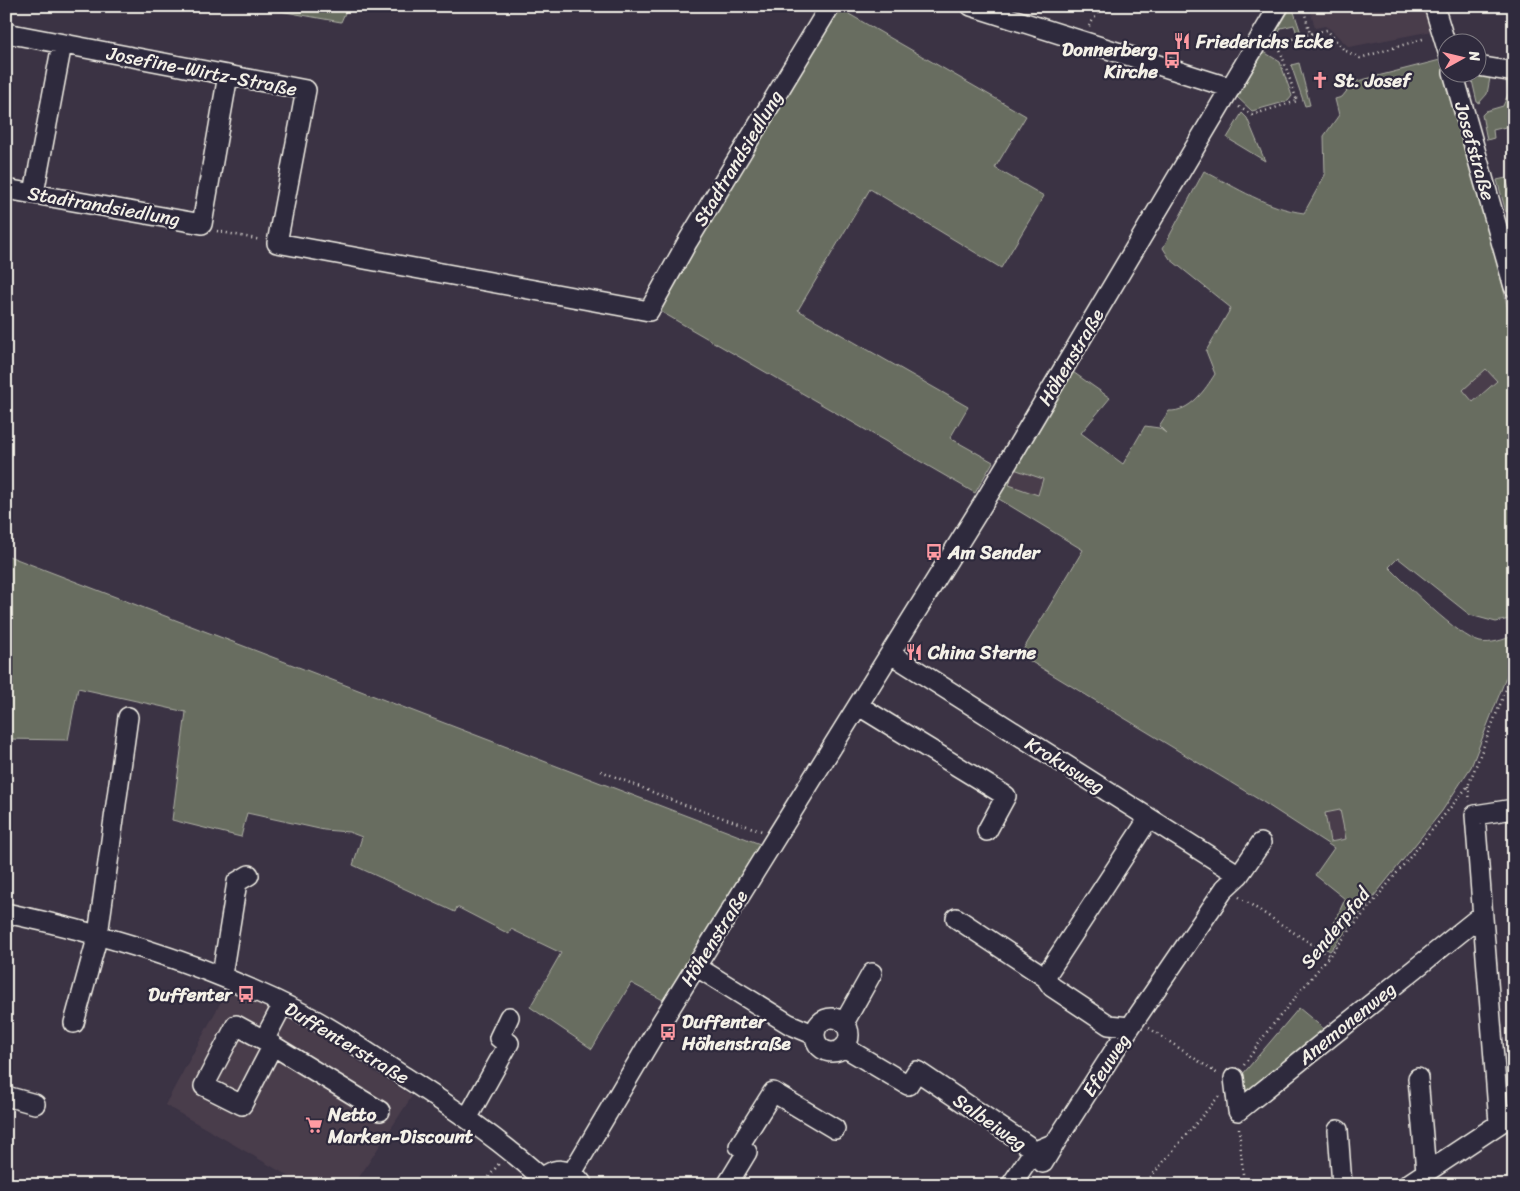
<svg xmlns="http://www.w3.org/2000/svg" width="1520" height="1191" font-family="Sriracha,sans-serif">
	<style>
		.built { fill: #4a3d4c }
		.green { fill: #676d60; stroke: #aeafa4; fill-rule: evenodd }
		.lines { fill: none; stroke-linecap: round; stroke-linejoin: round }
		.minor-casing { stroke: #f4f1e8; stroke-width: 22 }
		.path { stroke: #f4f1e8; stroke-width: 2.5; stroke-dasharray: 1 4; stroke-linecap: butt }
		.minor { stroke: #2f2a3d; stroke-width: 19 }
		.labels { text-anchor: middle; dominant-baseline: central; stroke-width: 4.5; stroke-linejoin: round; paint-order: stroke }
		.poi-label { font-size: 19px; font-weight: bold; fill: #f4f1e8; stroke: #2f2a3d; text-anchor: start }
		.street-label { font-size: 19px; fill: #f4f1e8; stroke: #2f2a3d }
	</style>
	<rect width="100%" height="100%" fill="#3b3344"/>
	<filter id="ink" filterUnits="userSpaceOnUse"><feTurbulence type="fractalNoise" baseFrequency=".02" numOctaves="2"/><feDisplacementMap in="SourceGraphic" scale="10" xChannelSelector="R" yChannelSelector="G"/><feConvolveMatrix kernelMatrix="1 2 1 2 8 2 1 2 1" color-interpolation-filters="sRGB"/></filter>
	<g filter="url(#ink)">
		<path class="built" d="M 1309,6 L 1423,6 L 1432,31 L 1349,47 L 1330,29 L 1325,26 L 1315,28 Z
			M 1486,368 L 1497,381 L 1473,402 L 1462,390 Z
			M 1014,469 L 1043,479 L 1038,495 L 1009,485 Z
			M 1340,810 L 1346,839 L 1330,842 L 1325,813 Z
			M 228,989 L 292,1019 L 412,1096 L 354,1185 L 304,1185 L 165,1105 Z"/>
		<path class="green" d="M 252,6 L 348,6 L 341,22 Z
			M 835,6 L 1026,116 L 995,168 L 1044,196 L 1001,268 L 870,189 L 798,310 L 968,407 L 950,438 L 993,462 L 975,493 L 658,310 Z
			M 1292,6 L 1301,33 L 1297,34 L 1294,25 L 1281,28 L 1276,40 L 1273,37 Z
			M 1264,52 L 1280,62 L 1292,96 L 1288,101 L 1252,111 L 1237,97 Z
			M 1444,59 L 1486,207 L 1514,338 L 1514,618 L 1496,622 L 1470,615 L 1398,558 L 1389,567 C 1407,585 1457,636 1480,642 C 1490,644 1505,640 1514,635 L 1514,657 L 1471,767 L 1442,811 L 1330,951 L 1323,947 L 1345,899 L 1315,875 L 1334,848 L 1263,802 L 1020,655 L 1083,550 L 994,496 L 1070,370 L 1110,398 L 1081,433 L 1123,464 L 1145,426 L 1159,428 L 1166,433 L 1159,426 L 1169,411 C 1190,412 1205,390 1215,374 L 1206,351 L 1231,308 L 1170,259 L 1163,248 L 1204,171 C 1237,188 1267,208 1304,213 L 1325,175 L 1324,136 L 1339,115 L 1335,99 L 1342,97 L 1354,82 ZM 1486,369 L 1497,381 L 1473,402 L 1463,390 ZM 1014,469 L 1043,479 L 1038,495 L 1009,485 ZM 1340,810 L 1346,839 L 1330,842 L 1325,813 Z
			M 1299,63 L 1310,105 L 1305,106 L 1291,65 Z
			M 1476,74 L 1490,78 L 1487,94 L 1479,103 L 1477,102 L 1471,76 Z
			M 1506,78 L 1514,79 L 1514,125 L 1493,130 L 1494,138 L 1487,140 L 1482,115 L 1486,111 L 1503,106 L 1509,92 Z
			M 1242,113 L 1247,118 L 1265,161 L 1227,138 Z
			M 1506,178 L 1514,208 L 1506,212 L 1497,180 Z
			M 6,555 L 760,844 L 663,1000 L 631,983 L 592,1049 L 530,1007 L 561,953 L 511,929 L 509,934 L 457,907 L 455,912 L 353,865 L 362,837 L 349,832 L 324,830 L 247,813 L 241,837 L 172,820 L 186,712 L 78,688 L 68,740 L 6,739 Z
			M 1299,1008 L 1329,1033 L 1240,1106 L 1231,1088 Z"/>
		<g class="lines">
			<g class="minor-casing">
				<path id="minor" d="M 971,6 L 1231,88
					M 1434,6 L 1448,52
					M 6,33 L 306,90 L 277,243 L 649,311 L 688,241 L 830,6
					M 1478,66 L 1514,72
					M 1453,72 L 1514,287
					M 6,189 L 202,224 L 228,75
					M 34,193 L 62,44
					M 891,654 L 1239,875
					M 859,706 L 1006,796 L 987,831
					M 6,913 C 111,935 211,966 306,1015 C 340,1033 373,1056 405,1077 C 453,1108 499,1139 542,1178
					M 956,918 L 1045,977
					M 697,967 L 789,1024 L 815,1035
					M 222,975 L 237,882 L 249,875
					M815 1035a17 17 0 1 1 34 0a17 17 0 1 1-34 0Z
					M 74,1023 L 98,935 L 128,717
					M 844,1023 L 872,973
					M 1130,1027 L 1109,1025 L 1052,987 L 1045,977 L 1149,818
					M 264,1040 L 380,1111
					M 273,1045 L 242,1105 L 204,1086 L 236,1025 L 264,1040 L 283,1004
					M 844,1047 L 908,1085 L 917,1071 L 1027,1145 L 1043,1163 L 1055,1143
					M 1234,1078 L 1238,1111 L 1482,915
					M 1418,1078 L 1426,1172
					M 6,1096 L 35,1104
					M 468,1117 L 509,1043 L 499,1038 L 509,1017
					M 1499,1123 L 1475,815 L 1514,809
					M 1338,1130 L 1342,1185
					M 572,1173 L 659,1026 L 986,499 L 1279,6
					M 538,1185 C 549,1165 572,1166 583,1185
					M 727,1185 L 747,1152 L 739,1146 L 773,1092 L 835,1129
					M 1011,1185 L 1033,1152 L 1055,1143 L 1118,1045 L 1225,888 L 1239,875 L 1261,843
					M 1407,1185 L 1514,1114"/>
			</g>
			<path class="path" d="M 1303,6 L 1310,34 L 1327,30 L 1344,50 L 1360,58 L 1426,38
				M 1089,26 L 1103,6
				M 1278,43 L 1310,34
				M 1239,107 L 1252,115 L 1297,101 L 1278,43
				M 217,231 L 261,240
				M 601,771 L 679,803 L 762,831
				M 1468,786 L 1470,801
				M 1239,897 L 1330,956
				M 1149,1028 L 1218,1074
				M 1244,1065 L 1267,1032 L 1468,786 L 1514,669
				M 1239,1128 L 1244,1185
				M 483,1185 L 500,1162
				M 1144,1185 L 1219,1096"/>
			<use href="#minor" class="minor"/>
		</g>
	</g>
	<defs>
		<g id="restaurant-bare" transform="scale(1.35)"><path d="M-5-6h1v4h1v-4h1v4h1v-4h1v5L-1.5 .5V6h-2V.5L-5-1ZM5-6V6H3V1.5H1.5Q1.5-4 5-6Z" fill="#ff9aa2" stroke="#2f2a3d" stroke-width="2.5" paint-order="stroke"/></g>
		<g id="bus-bare" transform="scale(1.35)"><path d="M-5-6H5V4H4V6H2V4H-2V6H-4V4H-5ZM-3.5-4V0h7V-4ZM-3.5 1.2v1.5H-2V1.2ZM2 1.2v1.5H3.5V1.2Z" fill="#ff9aa2" stroke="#2f2a3d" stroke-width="2.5" paint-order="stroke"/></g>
		<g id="church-bare" transform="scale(1.35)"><path d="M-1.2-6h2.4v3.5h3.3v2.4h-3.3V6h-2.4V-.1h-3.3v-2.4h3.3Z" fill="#ff9aa2" stroke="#2f2a3d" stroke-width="2.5" paint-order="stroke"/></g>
		<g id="supermarket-bare" transform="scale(1.35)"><path d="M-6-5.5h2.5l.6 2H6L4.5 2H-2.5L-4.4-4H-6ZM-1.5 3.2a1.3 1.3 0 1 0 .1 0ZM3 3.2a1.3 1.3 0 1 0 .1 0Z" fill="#ff9aa2" stroke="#2f2a3d" stroke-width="2.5" paint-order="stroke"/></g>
	</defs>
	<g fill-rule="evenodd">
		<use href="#restaurant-bare" x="1182" y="41"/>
		<use href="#bus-bare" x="1172" y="60"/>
		<use href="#church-bare" x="1320" y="80"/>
		<use href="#bus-bare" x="934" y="552"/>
		<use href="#restaurant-bare" x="914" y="652"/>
		<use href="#bus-bare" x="246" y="994"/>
		<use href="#bus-bare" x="668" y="1032"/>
		<use href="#supermarket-bare" x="314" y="1125"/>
	</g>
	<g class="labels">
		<g class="poi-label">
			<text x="1196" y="41">Friederichs Ecke</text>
			<text x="1158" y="49" text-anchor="end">Donnerberg<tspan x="1158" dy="22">Kirche</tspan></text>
			<text x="1334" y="80">St. Josef</text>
			<text x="948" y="552">Am Sender</text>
			<text x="928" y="652">China Sterne</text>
			<text x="232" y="994" text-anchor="end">Duffenter</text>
			<text x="682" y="1021">Duffenter<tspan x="682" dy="22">Höhenstraße</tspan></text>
			<text x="328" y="1114">Netto<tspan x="328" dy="22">Marken-Discount</tspan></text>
		</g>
		<g class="street-label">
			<text transform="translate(202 71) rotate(11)">Josefine-Wirtz-Straße</text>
			<text transform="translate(1475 151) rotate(74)">Josefstraße</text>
			<text transform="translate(738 158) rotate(-59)">Stadtrandsiedlung</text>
			<text transform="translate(104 206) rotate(10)">Stadtrandsiedlung</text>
			<text transform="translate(1071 357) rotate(-59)">Höhenstraße</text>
			<text transform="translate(1065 765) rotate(32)">Krokusweg</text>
			<text transform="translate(1335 928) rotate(-51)">Senderpfad</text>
			<text transform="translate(714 938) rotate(-58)">Höhenstraße</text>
			<text transform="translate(1347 1023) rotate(-39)">Anemonenweg</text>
			<text transform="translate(347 1043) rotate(31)">Duffenterstraße</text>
			<text transform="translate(1106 1065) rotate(-57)">Efeuweg</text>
			<text transform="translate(990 1122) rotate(35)">Salbeiweg</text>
		</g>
	</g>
	<rect width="1520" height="1191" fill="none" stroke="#2f2a3d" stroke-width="25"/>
	<rect x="12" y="12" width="1495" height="1166" fill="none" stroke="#f4f1e8" stroke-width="2" filter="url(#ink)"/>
	<g transform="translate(1462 58) rotate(82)"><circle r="24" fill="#2f2a3d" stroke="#7e7a81"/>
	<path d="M0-4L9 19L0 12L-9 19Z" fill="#ff9aa2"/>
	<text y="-8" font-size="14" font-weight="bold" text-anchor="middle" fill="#f4f1e8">N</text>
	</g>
</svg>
